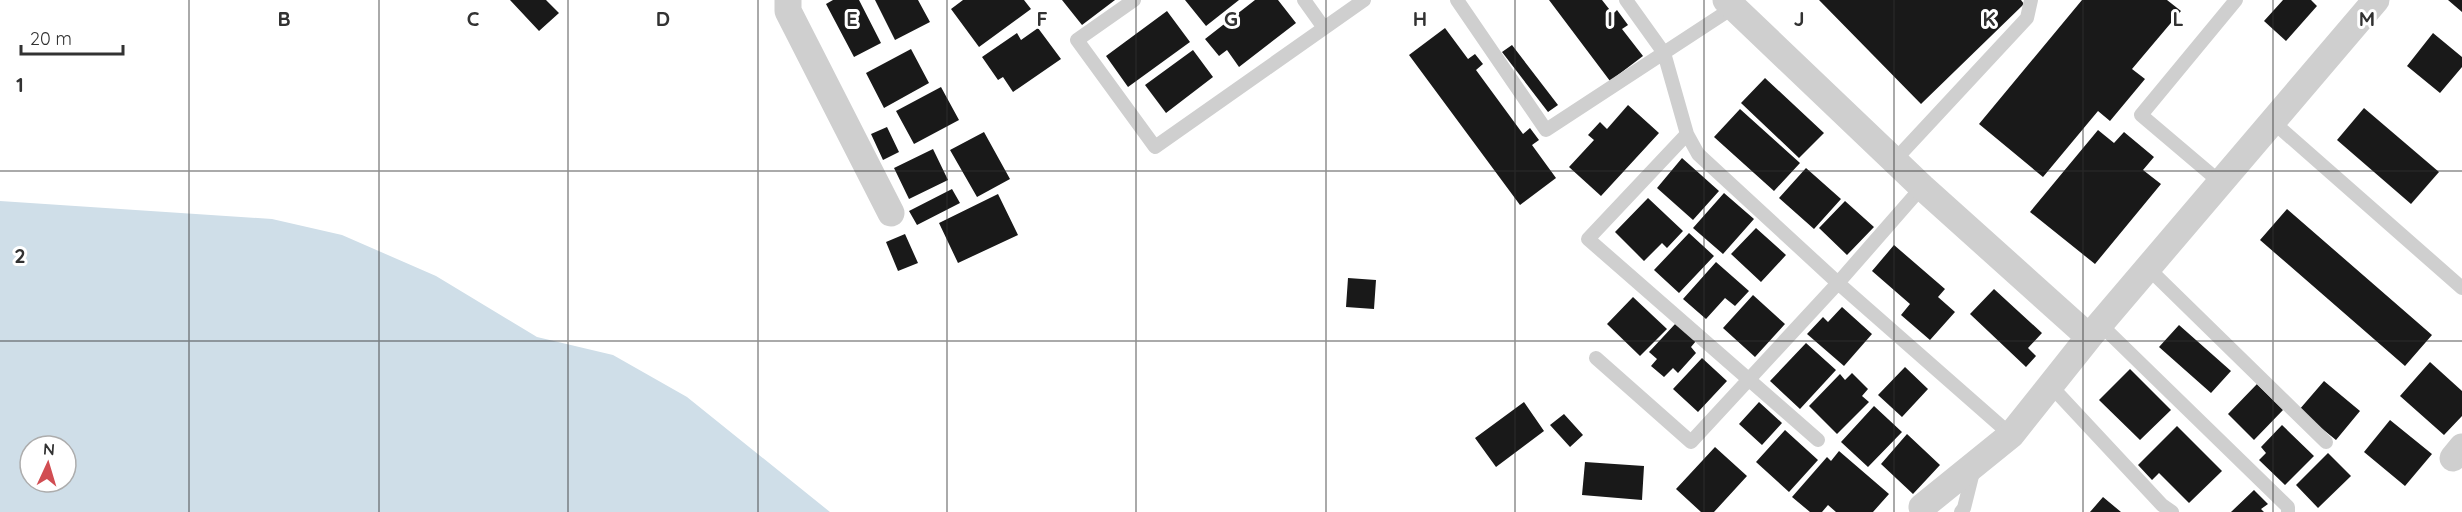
<svg xmlns="http://www.w3.org/2000/svg" width="2462" height="512" font-family="Quicksand,sans-serif">
	<style>
		.water { fill: #cfdee8; fill-rule: evenodd }
		.building { fill: #191919 }
		.lines { fill: none; stroke-linecap: round; stroke-linejoin: round }
		.lane { stroke: #cfcfcf; stroke-width: 14 }
		.street { stroke: #cfcfcf; stroke-width: 27 }
		.grid { fill: none; stroke: #323232; stroke-width: 1.5; stroke-opacity: 0.55 }
		.grid-label { font-size: 20px; text-anchor: middle; font-weight: bold; fill: #323232; stroke: #fff; stroke-width: 6; stroke-linejoin: round; paint-order: stroke }
	</style>
	<rect width="100%" height="100%" fill="#fff"/>
	<path class="water" d="M 0,201 L 272,219 L 342,235 L 436,276 L 537,337 L 613,355 L 687,397 L 830,512 L 0,512 ZM 30,446 L 66,446 L 66,482 L 30,482 Z"/>
	<path class="building" d="M 510,0 L 546,0 L 559,13 L 539,31 Z
		M 833,0 L 859,0 L 881,43 L 854,57 L 826,4 Z
		M 875,0 L 918,0 L 930,22 L 895,40 Z
		M 963,0 L 1024,0 L 1031,9 L 979,47 L 951,9 Z
		M 1062,0 L 1115,0 L 1082,25 Z
		M 1185,0 L 1239,0 L 1206,26 Z
		M 1255,0 L 1278,0 L 1296,23 L 1239,67 L 1227,50 L 1219,56 L 1205,39 Z
		M 1549,0 L 1602,0 L 1613,14 L 1617,10 L 1628,25 L 1622,29 L 1643,56 L 1610,81 Z
		M 1819,0 L 2021,0 L 2024,4 L 1921,104 Z
		M 2082,0 L 2167,0 L 2181,11 L 2132,69 L 2145,79 L 2110,121 L 2098,111 L 2043,177 L 1979,124 Z
		M 2283,0 L 2311,0 L 2317,6 L 2286,41 L 2264,21 Z
		M 2448,0 L 2462,0 L 2462,12 Z
		M 1167,11 L 1190,42 L 1128,87 L 1106,56 Z
		M 1038,28 L 1061,59 L 1013,92 L 1003,77 L 998,80 L 982,57 L 1017,33 L 1021,40 Z
		M 1445,28 L 1468,59 L 1475,54 L 1483,64 L 1476,70 L 1523,134 L 1530,128 L 1539,140 L 1532,145 L 1556,178 L 1520,205 L 1409,55 Z
		M 2433,33 L 2462,57 L 2462,67 L 2440,93 L 2407,66 Z
		M 1512,45 L 1558,105 L 1548,112 L 1502,52 Z
		M 911,49 L 929,83 L 884,108 L 866,73 Z
		M 1193,50 L 1213,77 L 1166,113 L 1145,85 Z
		M 1765,78 L 1824,133 L 1799,158 L 1741,103 Z
		M 941,87 L 959,120 L 914,144 L 896,111 Z
		M 1628,105 L 1659,133 L 1601,196 L 1569,167 L 1594,140 L 1588,135 L 1600,122 L 1607,129 Z
		M 2364,108 L 2439,172 L 2411,204 L 2337,140 Z
		M 1740,109 L 1800,163 L 1774,191 L 1714,137 Z
		M 887,127 L 899,152 L 883,160 L 871,134 Z
		M 2098,130 L 2114,143 L 2124,132 L 2154,157 L 2143,170 L 2161,184 L 2095,264 L 2030,212 Z
		M 984,132 L 1010,179 L 977,197 L 950,150 Z
		M 933,149 L 948,180 L 909,199 L 894,168 Z
		M 1682,158 L 1719,191 L 1693,220 L 1657,188 Z
		M 1806,168 L 1841,199 L 1814,229 L 1779,198 Z
		M 952,189 L 960,203 L 917,225 L 909,211 Z
		M 1724,193 L 1754,219 L 1723,254 L 1693,228 Z
		M 998,194 L 1018,235 L 958,263 L 939,223 Z
		M 1648,198 L 1683,231 L 1667,248 L 1662,243 L 1644,261 L 1615,232 Z
		M 1845,201 L 1874,227 L 1847,255 L 1819,228 Z
		M 2287,209 L 2432,335 L 2405,366 L 2260,240 Z
		M 1756,228 L 1786,255 L 1761,282 L 1731,254 Z
		M 1689,233 L 1714,256 L 1679,293 L 1654,270 Z
		M 905,234 L 918,263 L 898,271 L 886,242 Z
		M 1894,245 L 1945,289 L 1938,297 L 1955,312 L 1930,340 L 1901,315 L 1910,304 L 1872,271 Z
		M 1716,262 L 1749,291 L 1735,306 L 1725,298 L 1706,319 L 1683,299 Z
		M 1348,278 L 1376,280 L 1374,309 L 1346,307 Z
		M 1994,289 L 2042,333 L 2028,348 L 2036,356 L 2026,367 L 1970,314 Z
		M 1753,295 L 1785,324 L 1755,357 L 1723,328 Z
		M 1633,297 L 1667,329 L 1640,356 L 1607,324 Z
		M 1842,307 L 1872,334 L 1844,366 L 1807,334 L 1823,317 L 1828,322 Z
		M 1676,323 L 1696,341 L 1691,347 L 1696,353 L 1678,373 L 1673,368 L 1664,377 L 1651,366 L 1657,359 L 1649,352 Z
		M 2179,325 L 2231,371 L 2211,393 L 2159,347 Z
		M 1806,343 L 1836,370 L 1800,409 L 1770,381 Z
		M 1702,358 L 1727,381 L 1698,412 L 1673,389 Z
		M 2430,362 L 2462,391 L 2462,416 L 2444,435 L 2400,396 Z
		M 1905,367 L 1928,389 L 1902,417 L 1878,395 Z
		M 2130,369 L 2171,410 L 2140,440 L 2099,400 Z
		M 1852,373 L 1868,389 L 1862,396 L 1869,402 L 1837,434 L 1809,406 L 1840,374 L 1845,380 Z
		M 2324,381 L 2360,411 L 2336,440 L 2299,410 Z
		M 2257,384 L 2283,410 L 2254,440 L 2228,414 Z
		M 1524,402 L 1544,431 L 1496,467 L 1475,438 Z
		M 1759,402 L 1782,423 L 1762,445 L 1739,424 Z
		M 1874,406 L 1902,432 L 1868,467 L 1841,442 Z
		M 1564,414 L 1583,435 L 1570,447 L 1550,425 Z
		M 2390,420 L 2432,454 L 2405,486 L 2364,452 Z
		M 2282,425 L 2314,456 L 2285,485 L 2259,460 L 2266,453 L 2261,447 Z
		M 2177,426 L 2222,471 L 2189,503 L 2159,473 L 2152,480 L 2138,465 Z
		M 1785,430 L 1818,460 L 1789,492 L 1756,462 Z
		M 1907,434 L 1940,465 L 1913,494 L 1881,464 Z
		M 1715,447 L 1747,476 L 1714,512 L 1701,512 L 1676,489 Z
		M 1839,451 L 1889,494 L 1873,512 L 1836,512 L 1828,505 L 1822,512 L 1810,512 L 1792,497 L 1827,457 L 1831,461 Z
		M 2328,453 L 2351,476 L 2318,508 L 2296,485 Z
		M 1585,462 L 1644,466 L 1642,500 L 1582,495 Z
		M 2254,490 L 2268,504 L 2261,509 L 2264,512 L 2231,512 Z
		M 2103,497 L 2121,512 L 2090,512 Z"/>
	<g class="lines">
		<path class="lane" d="M 1134,0 L 1077,40 L 1155,147 L 1364,0
			M 1304,0 L 1324,28
			M 1457,0 L 1546,130 L 1734,7
			M 1626,0 L 1664,53 L 1687,134 L 1698,154 L 1838,283 L 2011,435
			M 2272,121 L 2462,288
			M 1687,134 L 1588,239 L 1818,440
			M 1894,161 L 2027,18 L 2031,0
			M 2220,182 L 2141,115 L 2236,0
			M 2148,268 L 2326,442
			M 2100,324 L 2288,507 L 2288,512
			M 1596,358 L 1691,442 L 1838,283 L 1922,187
			M 2050,385 L 2162,505 L 2172,512
			M 1961,512 L 1964,508 L 1974,468"/>
		<path class="street" d="M 788,0 L 788,11 L 891,213
			M 1726,0 L 1922,187 L 2089,337
			M 2453,458 L 2462,447
			M 1922,507 L 2011,435 L 2089,337 L 2376,0"/>
	</g>
	<path class="grid" d="M 189,0 L 189,512M 379,0 L 379,512M 568,0 L 568,512M 758,0 L 758,512M 947,0 L 947,512M 1136,0 L 1136,512M 1326,0 L 1326,512M 1515,0 L 1515,512M 1704,0 L 1704,512M 1894,0 L 1894,512M 2083,0 L 2083,512M 2273,0 L 2273,512M 0,171 L 2462,171M 0,341 L 2462,341"/>
	<g class="grid-label">
		<text x="284" y="26">B</text>
		<text x="473" y="26">C</text>
		<text x="663" y="26">D</text>
		<text x="852" y="26">E</text>
		<text x="1042" y="26">F</text>
		<text x="1231" y="26">G</text>
		<text x="1420" y="26">H</text>
		<text x="1610" y="26">I</text>
		<text x="1799" y="26">J</text>
		<text x="1989" y="26">K</text>
		<text x="2178" y="26">L</text>
		<text x="2367" y="26">M</text>
		<text x="20" y="92">1</text>
		<text x="20" y="263">2</text>
	</g>
	<g transform="translate(48 464) rotate(4)"><circle r="28" fill="#ffffff" stroke="#adadad" stroke-width="1.5"/>
	<path d="M0-4.5L10 22L0 15L-10 22Z" fill="#d14d52"/>
	<text y="-9" font-size="16" font-weight="bold" text-anchor="middle" fill="#323232">N</text>
	</g>
	<path d="M21 45v9h102v-9" fill="none" stroke="#323232" stroke-width="3"/>
	<text x="30" y="45" font-size="18" fill="#323232" stroke="#ffffff" stroke-width="4.5" paint-order="stroke">20 m</text>
</svg>
